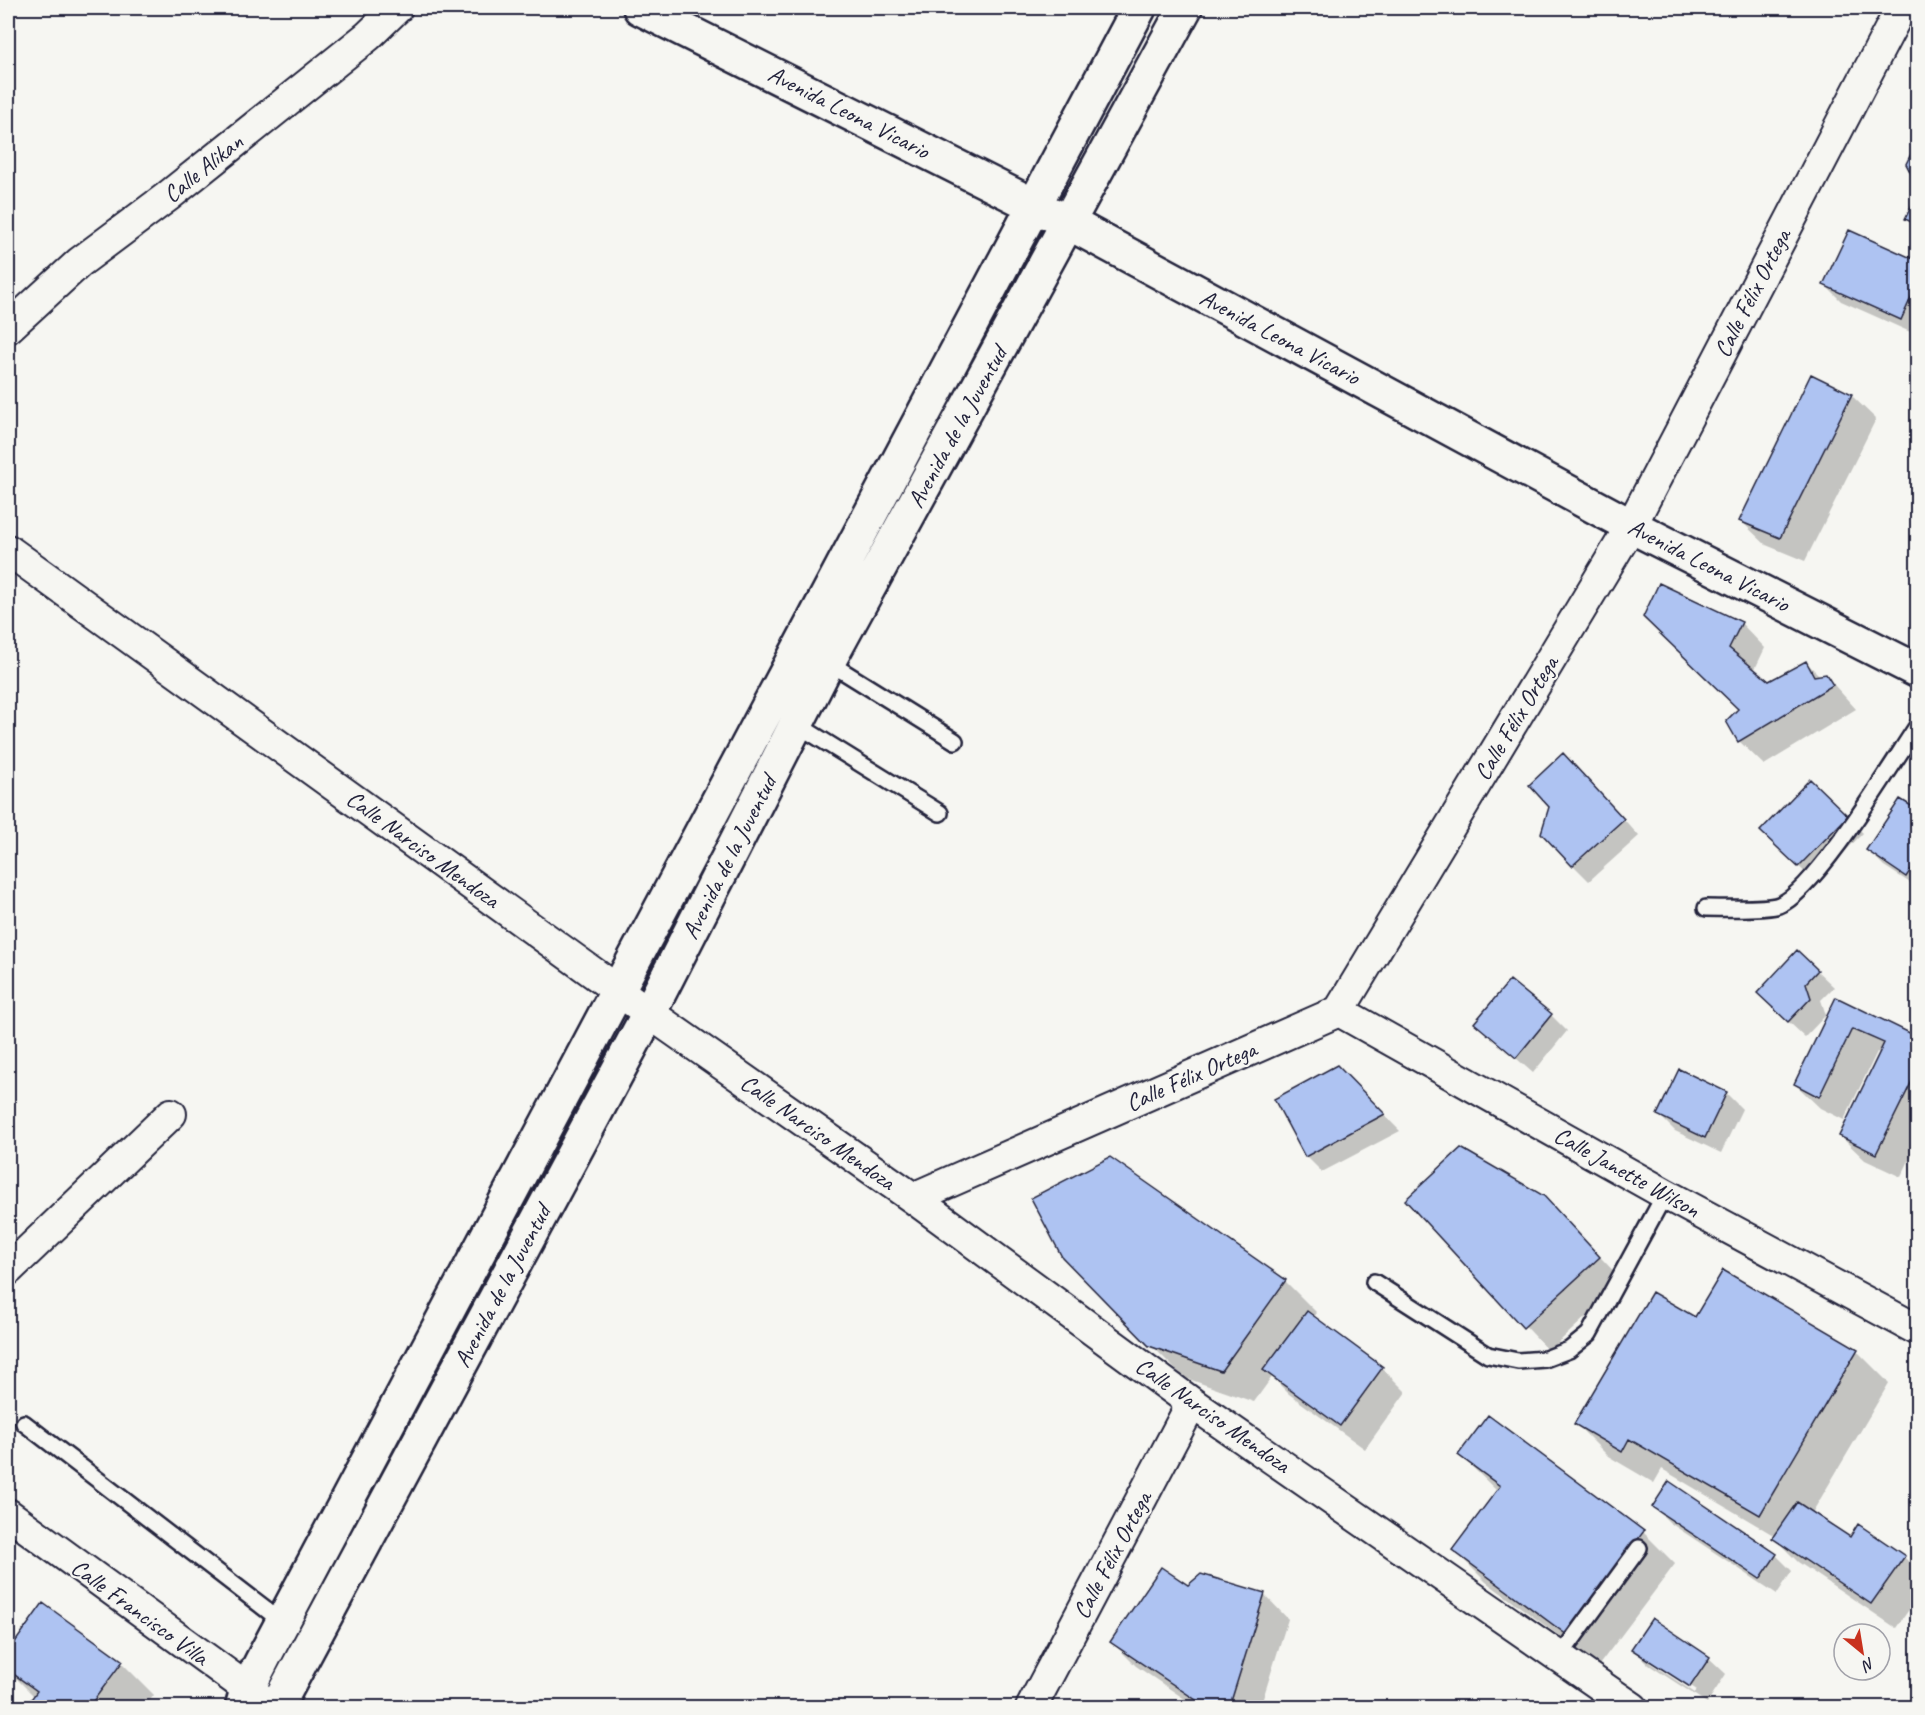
<svg xmlns="http://www.w3.org/2000/svg" width="1925" height="1715" font-family="Caveat,sans-serif">
	<style>
		.shadow { fill: #0003; fill-rule: evenodd }
		.building { fill: #aec3f2; stroke: #22223b; stroke-width: 1.5 }
		.lines { fill: none; stroke-linecap: round; stroke-linejoin: round }
		.service-casing { stroke: #22223b; stroke-width: 20 }
		.minor-casing { stroke: #22223b; stroke-width: 34 }
		.tertiary-casing { stroke: #22223b; stroke-width: 38 }
		.service { stroke: #f6f6f2; stroke-width: 15 }
		.minor { stroke: #f6f6f2; stroke-width: 30 }
		.tertiary { stroke: #f6f6f2; stroke-width: 33 }
		.labels { text-anchor: middle; dominant-baseline: central; stroke-width: 4.5; stroke-linejoin: round; paint-order: stroke }
		.street-label { font-size: 24px; fill: #22223b; stroke: #f6f6f2 }
	</style>
	<rect width="100%" height="100%" fill="#f6f6f2"/>
	<filter id="ink" filterUnits="userSpaceOnUse"><feTurbulence type="fractalNoise" baseFrequency=".0167" numOctaves="2"/><feDisplacementMap in="SourceGraphic" scale="12" xChannelSelector="R" yChannelSelector="G"/><feConvolveMatrix kernelMatrix="1 2 1 2 8 2 1 2 1" color-interpolation-filters="sRGB"/></filter>
	<g filter="url(#ink)">
		<path class="shadow" d="M 1918,197 L 1918,230 L 1906,219 Z
			M 1918,262 L 1917,335 L 1841,301 L 1825,285 Z
			M 1851,395 L 1876,419 L 1805,561 L 1766,545 L 1741,521 Z
			M 1660,585 L 1741,623 L 1765,648 L 1754,671 L 1768,683 L 1806,662 L 1820,676 L 1825,675 L 1856,709 L 1764,765 L 1739,741 L 1740,709 Z
			M 1580,771 L 1639,836 L 1589,881 L 1573,865 Z
			M 1810,781 L 1863,833 L 1815,882 L 1762,831 Z
			M 1918,812 L 1918,888 L 1884,866 L 1868,850 Z
			M 1797,952 L 1834,987 L 1821,1000 L 1826,1015 L 1805,1037 L 1775,1009 Z
			M 1837,999 L 1918,1038 L 1918,1142 L 1901,1177 L 1865,1160 L 1840,1136 L 1881,1053 L 1877,1052 L 1844,1120 L 1820,1108 L 1795,1084 Z
			M 1551,1015 L 1567,1031 L 1533,1073 L 1476,1023 Z
			M 1337,1067 L 1400,1131 L 1322,1172 L 1306,1156 Z
			M 1726,1093 L 1742,1109 L 1721,1153 L 1675,1131 L 1659,1115 Z
			M 1543,1197 L 1624,1282 L 1549,1351 L 1407,1200 Z
			M 1063,1256 L 1285,1281 L 1317,1313 L 1313,1318 L 1382,1368 L 1406,1392 L 1365,1449 L 1289,1394 L 1272,1377 L 1254,1402 L 1183,1377 Z
			M 1695,1319 L 1857,1351 L 1889,1383 L 1812,1513 L 1850,1539 L 1904,1557 L 1918,1571 L 1918,1597 L 1896,1628 L 1798,1562 L 1774,1538 L 1775,1536 L 1662,1469 L 1654,1483 L 1608,1456 L 1576,1424 Z
			M 1489,1417 L 1643,1532 L 1675,1564 L 1599,1665 L 1486,1582 L 1454,1550 L 1498,1492 L 1460,1455 Z
			M 1654,1507 L 1776,1555 L 1792,1571 L 1777,1594 L 1670,1523 Z
			M 1188,1587 L 1264,1594 L 1288,1619 L 1260,1708 L 1198,1708 L 1136,1666 L 1112,1642 Z
			M 43,1605 L 122,1663 L 154,1695 L 144,1708 L 27,1708 L 35,1697 L 8,1670 L 8,1654 Z
			M 1652,1620 L 1709,1658 L 1726,1674 L 1707,1703 L 1649,1665 L 1633,1649 ZM 1650,1659 L 1697,1690 L 1695,1693 L 1650,1663 Z"/>
		<path class="building" d="M 1915,146 L 1918,147 L 1918,187 L 1906,164 Z
			M 1918,193 L 1918,225 L 1905,219 Z
			M 1849,230 L 1918,261 L 1918,282 L 1901,320 L 1823,285 Z
			M 1811,374 L 1852,394 L 1780,538 L 1739,521 Z
			M 1659,583 L 1742,622 L 1729,648 L 1769,681 L 1806,661 L 1814,676 L 1826,674 L 1833,685 L 1738,742 L 1726,721 L 1738,709 L 1643,617 Z
			M 1563,753 L 1624,819 L 1572,866 L 1541,833 L 1549,807 L 1529,785 Z
			M 1810,779 L 1848,816 L 1798,867 L 1760,831 Z
			M 1900,799 L 1918,810 L 1918,859 L 1906,877 L 1866,850 Z
			M 1797,950 L 1818,970 L 1806,983 L 1811,998 L 1788,1022 L 1757,993 Z
			M 1510,980 L 1552,1014 L 1516,1058 L 1474,1023 Z
			M 1836,997 L 1918,1037 L 1918,1069 L 1876,1154 L 1839,1136 L 1884,1043 L 1852,1029 L 1819,1097 L 1794,1084 Z
			M 1337,1065 L 1385,1114 L 1305,1157 L 1274,1099 Z
			M 1679,1069 L 1727,1092 L 1705,1138 L 1657,1115 Z
			M 1461,1148 L 1544,1196 L 1600,1257 L 1523,1328 L 1405,1200 Z
			M 1110,1157 L 1286,1280 L 1221,1371 L 1149,1346 L 1062,1257 L 1031,1198 Z
			M 1723,1270 L 1858,1349 L 1760,1515 L 1629,1439 L 1622,1452 L 1574,1424 L 1652,1292 L 1695,1317 Z
			M 1307,1311 L 1383,1367 L 1340,1426 L 1263,1370 Z
			M 1488,1415 L 1644,1531 L 1567,1635 L 1452,1550 L 1500,1486 L 1458,1455 Z
			M 1669,1481 L 1777,1554 L 1760,1579 L 1652,1507 Z
			M 1797,1502 L 1850,1537 L 1858,1524 L 1905,1556 L 1871,1604 L 1772,1538 Z
			M 1161,1567 L 1188,1585 L 1201,1574 L 1265,1593 L 1229,1708 L 1208,1708 L 1110,1642 Z
			M 43,1603 L 123,1661 L 88,1708 L 25,1708 L 37,1691 L 8,1670 L 8,1652 Z
			M 1652,1618 L 1710,1657 L 1690,1687 L 1631,1649 Z"/>
		<g class="lines">
			<g class="service-casing">
				<path id="service" d="M 828,662 L 955,741
					M 798,725 L 940,813
					M 1706,908 C 1723,908 1765,910 1779,905 C 1816,891 1893,762 1918,725
					M 1374,1282 L 1488,1355 L 1518,1361 L 1545,1359 L 1569,1350 L 1589,1334 L 1665,1194
					M 24,1423 L 284,1623
					M 1560,1656 L 1639,1548"/>
			</g>
			<g class="minor-casing">
				<path id="minor" d="M 8,328 L 80,262 L 167,197 L 368,36 L 397,8
					M 8,550 L 649,1013 L 913,1198 L 1192,1403 L 1633,1708
					M 1339,1011 L 1665,1194 L 1918,1330
					M 913,1198 L 1339,1011 L 1631,526 L 1901,8
					M 8,1270 L 171,1114
					M 8,1514 L 267,1703
					M 1031,1708 L 1192,1403"/>
			</g>
			<g class="tertiary-casing">
				<path id="tertiary" d="M 640,8 L 1069,223 L 1631,526 L 1918,671
					M 242,1708 L 247,1690 L 265,1655 L 1139,8
					M 276,1708 L 649,1013 L 828,662 L 1185,8"/>
			</g>
			<use href="#service" class="service"/>
			<use href="#minor" class="minor"/>
			<use href="#tertiary" class="tertiary"/>
		</g>
	</g>
	<g class="labels">
		<g class="street-label">
			<text transform="translate(849 112) rotate(27)">Avenida Leona Vicario</text>
			<text transform="translate(203 168) rotate(-39)">Calle Alikan</text>
			<text transform="translate(1752 293) rotate(-63)">Calle Félix Ortega</text>
			<text transform="translate(1280 337) rotate(28)">Avenida Leona Vicario</text>
			<text transform="translate(957 427) rotate(-61)">Avenida de la Juventud</text>
			<text transform="translate(1709 565) rotate(27)">Avenida Leona Vicario</text>
			<text transform="translate(1516 718) rotate(-59)">Calle Félix Ortega</text>
			<text transform="translate(423 849) rotate(36)">Calle Narciso Mendoza</text>
			<text transform="translate(729 857) rotate(-63)">Avenida de la Juventud</text>
			<text transform="translate(1191 1076) rotate(-24)">Calle Félix Ortega</text>
			<text transform="translate(818 1132) rotate(35)">Calle Narciso Mendoza</text>
			<text transform="translate(1627 1172) rotate(29)">Calle Janette Wilson</text>
			<text transform="translate(502 1286) rotate(-62)">Avenida de la Juventud</text>
			<text transform="translate(1213 1415) rotate(35)">Calle Narciso Mendoza</text>
			<text transform="translate(1112 1555) rotate(-62)">Calle Félix Ortega</text>
			<text transform="translate(140 1612) rotate(36)">Calle Francisco Villa</text>
		</g>
	</g>
	<rect width="1925" height="1715" fill="none" stroke="#f6f6f2" stroke-width="30"/>
	<rect x="15" y="15" width="1895" height="1685" fill="none" stroke="#22223b" stroke-width="2" filter="url(#ink)"/>
	<g transform="translate(1862 1652) rotate(150)"><circle r="28" fill="#f6f6f2" stroke="#a1a1a9" stroke-width="1.5"/>
	<path d="M0-4.5L10 22L0 15L-10 22Z" fill="#c8321e"/>
	<text y="-9" font-size="16" font-weight="bold" text-anchor="middle" fill="#22223b">N</text>
	</g>
</svg>
